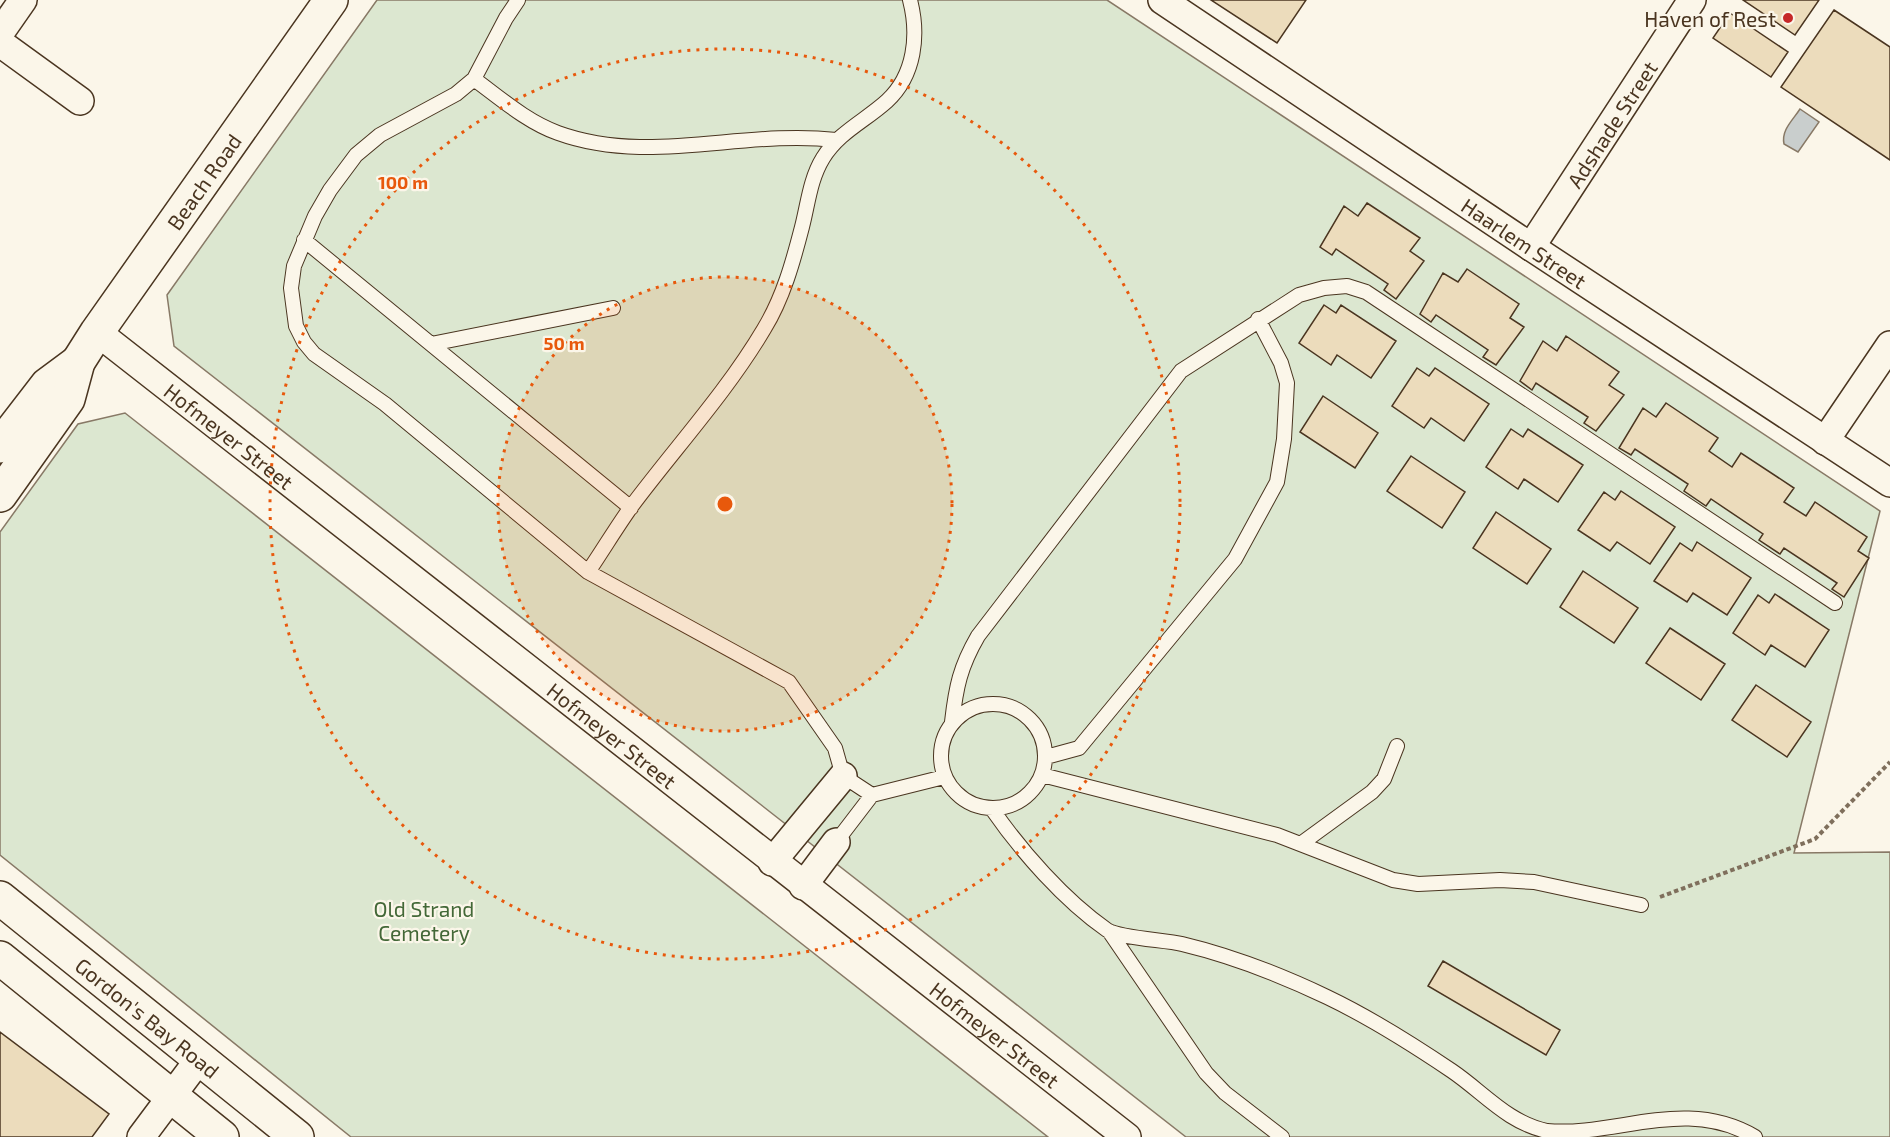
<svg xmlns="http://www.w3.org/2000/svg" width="1890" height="1137" font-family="'Exo 2',sans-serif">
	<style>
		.green { fill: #dce7d0; stroke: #887966; stroke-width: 1.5 }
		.water { fill: #c9cecd; stroke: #887966; stroke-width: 1.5 }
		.building { fill: #ecdcbc; stroke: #4a3520; stroke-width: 1.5 }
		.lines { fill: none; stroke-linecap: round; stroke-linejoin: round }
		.service-casing { stroke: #4a3520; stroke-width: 16 }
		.minor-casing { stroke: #4a3520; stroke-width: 30 }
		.tertiary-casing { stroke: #4a3520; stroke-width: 36 }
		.primary-casing { stroke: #4a3520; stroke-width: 36 }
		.path { stroke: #7f6f5c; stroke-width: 4; stroke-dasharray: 4.5 3; stroke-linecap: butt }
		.service { stroke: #fbf6e9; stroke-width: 14 }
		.minor { stroke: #fbf6e9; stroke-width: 27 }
		.tertiary { stroke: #fbf6e9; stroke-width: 33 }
		.primary { stroke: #fbf6e9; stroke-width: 33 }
		.ring { fill: none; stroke: #e8590c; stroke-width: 3; stroke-dasharray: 3 6 }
		.poi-dot { fill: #c62828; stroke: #fbf6e9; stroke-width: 2 }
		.labels { text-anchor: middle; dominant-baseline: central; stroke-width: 4.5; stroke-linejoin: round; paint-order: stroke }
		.poi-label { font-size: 21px; fill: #4a3520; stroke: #fbf6e9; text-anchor: end }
		.street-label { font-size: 21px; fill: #4a3520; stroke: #fbf6e9 }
		.park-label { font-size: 21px; fill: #436837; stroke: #fbf6e9 }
		.centre { fill: #e8590c; stroke: #fbf6e9; stroke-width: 3 }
		.ring-label { font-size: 18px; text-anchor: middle; font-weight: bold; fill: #e8590c; stroke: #fbf6e9; stroke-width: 4.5; stroke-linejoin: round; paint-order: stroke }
	</style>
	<rect width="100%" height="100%" fill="#fbf6e9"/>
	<path class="green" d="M 377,0 L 1107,0 L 1880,511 L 1794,853 L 1890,852 L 1890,1137 L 1186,1137 L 174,346 L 167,295 Z
		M 125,413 L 1048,1137 L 351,1137 L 0,855 L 0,532 L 78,424 Z"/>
	<path class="water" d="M 1800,109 L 1819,122 L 1798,152 L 1784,144 C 1781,130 1793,120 1800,109 Z"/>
	<path class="building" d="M 1211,0 L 1306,0 L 1277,43 Z
		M 1743,0 L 1819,0 L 1795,35 Z
		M 1834,10 L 1890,47 L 1890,160 L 1781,87 Z
		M 1730,13 L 1788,52 L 1771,77 L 1713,38 Z
		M 1367,203 L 1420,238 L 1410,251 L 1424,261 L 1396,299 L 1384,290 L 1388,284 L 1336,249 L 1332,255 L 1320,247 L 1344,206 L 1358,216 Z
		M 1467,269 L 1519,304 L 1510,318 L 1524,327 L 1496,365 L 1483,357 L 1488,350 L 1436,315 L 1431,322 L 1420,314 L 1443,273 L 1458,282 Z
		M 1324,305 L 1336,313 L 1341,305 L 1396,341 L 1371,378 L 1337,355 L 1331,365 L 1299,343 Z
		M 1566,336 L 1619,372 L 1609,385 L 1624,395 L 1596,431 L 1584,423 L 1588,417 L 1536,383 L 1532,390 L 1520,381 L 1543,341 L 1557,351 Z
		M 1417,368 L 1429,376 L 1435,368 L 1489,404 L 1464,441 L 1431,418 L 1424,428 L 1392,406 Z
		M 1323,396 L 1378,433 L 1355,468 L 1300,432 Z
		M 1666,403 L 1718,438 L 1709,451 L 1732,467 L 1741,453 L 1794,488 L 1784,502 L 1806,516 L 1815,502 L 1867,537 L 1858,551 L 1869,558 L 1844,597 L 1832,589 L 1837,583 L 1784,548 L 1780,554 L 1759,540 L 1763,534 L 1711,499 L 1706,506 L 1684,491 L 1688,484 L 1635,449 L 1631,455 L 1619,448 L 1643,408 L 1656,417 Z
		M 1511,429 L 1523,437 L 1528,429 L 1583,465 L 1558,502 L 1524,479 L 1518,489 L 1486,467 Z
		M 1411,456 L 1465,492 L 1442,528 L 1387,491 Z
		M 1621,491 L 1675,527 L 1650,564 L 1617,542 L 1610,551 L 1578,530 L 1604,492 L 1615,500 Z
		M 1496,512 L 1551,549 L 1527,584 L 1473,548 Z
		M 1697,542 L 1751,578 L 1727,615 L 1693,593 L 1687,602 L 1654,581 L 1680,543 L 1692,551 Z
		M 1583,571 L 1638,608 L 1614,643 L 1560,607 Z
		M 1775,594 L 1829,630 L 1805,667 L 1771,645 L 1765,655 L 1733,633 L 1758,595 L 1769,603 Z
		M 1670,628 L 1725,664 L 1701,700 L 1646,663 Z
		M 1756,685 L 1811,722 L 1787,757 L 1732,720 Z
		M 1443,961 L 1560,1030 L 1546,1055 L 1428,986 Z
		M 0,1032 L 109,1114 L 92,1137 L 0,1137 Z"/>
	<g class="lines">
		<g class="service-casing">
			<path id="service" d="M 518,0 L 506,18 L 474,79 L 456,94 L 380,135 L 356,155 L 330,190 L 315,216 L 294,266 L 291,288 L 296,326 L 304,342 L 314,354 L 385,404 L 588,572 L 789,682 L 835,748 L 843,776 L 872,795 L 944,777
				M 474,79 C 500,98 527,122 558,133 C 649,166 743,129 836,140
				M 304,240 L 631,508
				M 431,344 L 613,308
				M 588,572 C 603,550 616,528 631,507 C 675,448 726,393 764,329 C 783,298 793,262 802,227 C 808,204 810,179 823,158 C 839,132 865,121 887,101 C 915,75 919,35 910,0
				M941 756a52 52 0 1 1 104 0a52 52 0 1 1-104 0Z
				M 952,722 C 956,687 960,667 978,636 L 1181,371 L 1299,295 L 1324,288 L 1347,286 L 1366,292 L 1835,603
				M 1046,757 L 1079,748 L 1235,559 L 1277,482 L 1284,439 L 1287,383 L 1281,363 L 1258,319
				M 1042,775 L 1277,835 L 1393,880 L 1418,884 L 1500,880 L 1534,882 L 1641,905
				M 992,809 C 1021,851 1064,900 1107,930 C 1119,938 1165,940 1182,944 C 1232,956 1281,975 1327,997 C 1371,1018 1412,1044 1452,1071 C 1483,1092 1508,1123 1547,1131 C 1617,1137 1685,1096 1755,1137
				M 836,842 L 872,795
				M 1302,843 L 1372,792 L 1384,779 L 1397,746
				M 1109,931 L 1206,1073 L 1225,1093 L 1282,1137"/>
		</g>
		<g class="minor-casing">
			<g id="minor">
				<path id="s1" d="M 1162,0 L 1531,247 L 1890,483"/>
				<path d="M 0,33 L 23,0"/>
				<path d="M 0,43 L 80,101"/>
				<path id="s2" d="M 1531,247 L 1692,0"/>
				<path id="s3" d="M 97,332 L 1127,1137"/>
				<path d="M 1825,441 L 1890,345"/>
				<path d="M 772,862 L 843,776"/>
				<path d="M 803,886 L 836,842"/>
				<path d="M 141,1137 L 200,1058"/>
			</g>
		</g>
		<g class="tertiary-casing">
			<g id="tertiary">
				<path d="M 0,446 L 47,385 L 78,362"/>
				<path id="s4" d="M 0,495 L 68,399 L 78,362 L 97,332 L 331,0"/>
			</g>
		</g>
		<g class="primary-casing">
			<g id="primary">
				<path id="s5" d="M 0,898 L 297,1137"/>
				<path d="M 0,958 L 222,1137"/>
			</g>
		</g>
		<path class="path" d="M 1660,897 L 1815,839 L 1890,762"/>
		<use href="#service" class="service"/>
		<use href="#minor" class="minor"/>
		<use href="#tertiary" class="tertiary"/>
		<use href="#primary" class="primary"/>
	</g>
	<circle cx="725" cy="504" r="227" fill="#e8590c" fill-opacity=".12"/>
	<g class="ring">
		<circle cx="725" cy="504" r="227"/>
		<circle cx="725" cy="504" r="455"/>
	</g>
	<circle class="poi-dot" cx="1788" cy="18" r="6"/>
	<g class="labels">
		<g class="poi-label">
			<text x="1776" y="18">Haven of Rest</text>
		</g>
		<g class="street-label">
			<text stroke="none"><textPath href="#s2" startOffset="147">Adshade Street</textPath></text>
			<text stroke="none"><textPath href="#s4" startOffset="376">Beach Road</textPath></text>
			<text stroke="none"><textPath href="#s1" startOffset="436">Haarlem Street</textPath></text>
			<text stroke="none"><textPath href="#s3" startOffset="168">Hofmeyer Street</textPath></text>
			<text stroke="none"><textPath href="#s3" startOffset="654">Hofmeyer Street</textPath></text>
			<text stroke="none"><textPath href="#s5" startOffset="190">Gordon's Bay Road</textPath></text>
			<text stroke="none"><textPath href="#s3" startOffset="1140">Hofmeyer Street</textPath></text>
		</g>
		<g class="park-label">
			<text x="424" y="908">Old Strand<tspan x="424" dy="24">Cemetery</tspan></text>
		</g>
	</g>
	<circle cx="725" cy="504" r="9" class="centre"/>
	<g class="ring-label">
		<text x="403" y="189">100 m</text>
		<text x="564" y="350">50 m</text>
	</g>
</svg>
